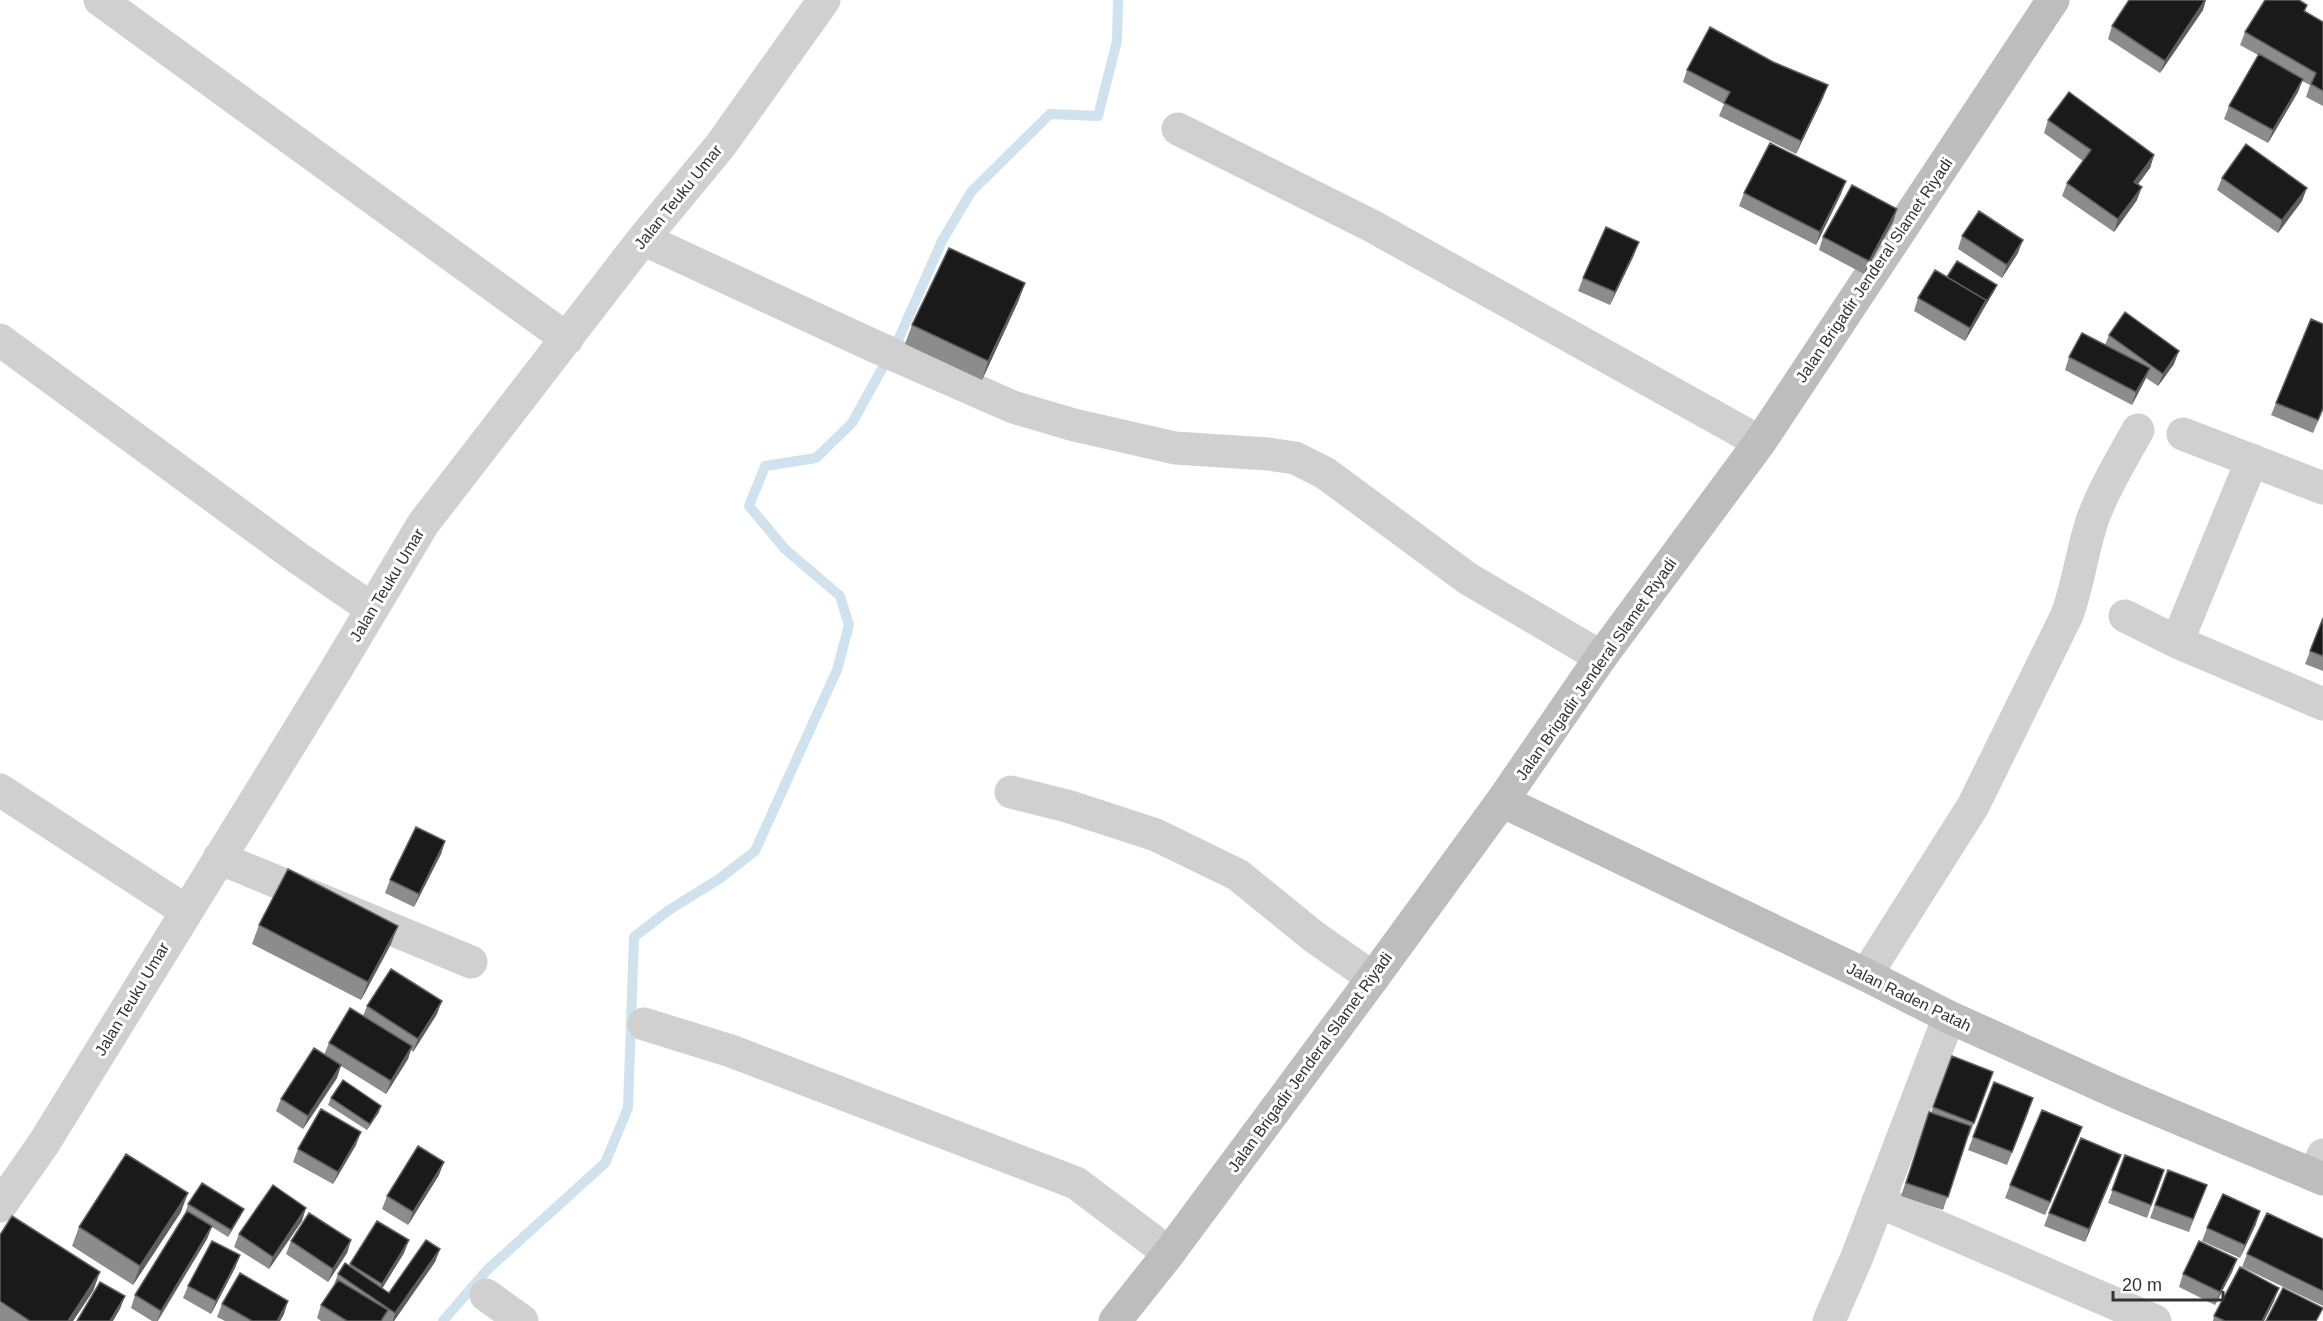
<svg xmlns="http://www.w3.org/2000/svg" width="2323" height="1321" font-family="Helvetica,sans-serif">
	<style>
		.lines { fill: none; stroke-linecap: round; stroke-linejoin: round }
		.stream { stroke: #cfe2ee; stroke-width: 10 }
		.street { stroke: #d0d0d0; stroke-width: 33 }
		.secondary { stroke: #bdbdbd; stroke-width: 33 }
		.wall { fill: #8c8c8c }
		.shaded-wall { fill: #5f5f5f }
		.building { fill: #1a1a1a; stroke: #5f5f5f; stroke-width: 1.5 }
		.labels { text-anchor: middle; dominant-baseline: central; stroke-width: 6; stroke-linejoin: round; paint-order: stroke }
		.street-label { font-size: 16px; fill: #333; stroke: #fff }
	</style>
	<rect width="100%" height="100%" fill="#fff"/>
	<g class="lines">
		<path class="stream" d="M 443,1321 L 487,1270 L 605,1163 L 628,1108 L 634,937 L 669,910 L 719,879 L 755,851 L 837,670 L 849,625 L 840,596 L 785,549 L 749,506 L 765,466 L 816,458 L 852,423 L 899,338 L 942,241 L 971,192 L 1050,114 L 1098,116 L 1117,41 L 1118,0"/>
		<path class="street" d="M 100,0 L 567,339
			M 1178,129 L 1372,226 L 1760,442
			M 643,239 L 874,346 L 1013,407 L 1074,425 L 1175,448 L 1268,454 L 1295,458 L 1325,473 L 1467,578 L 1601,657
			M 0,340 L 298,558 L 372,609
			M 2183,434 L 2323,488
			M 2125,616 L 2177,642 L 2323,704
			M 2177,642 L 2252,460
			M 0,790 L 186,911
			M 1011,792 L 1067,806 L 1156,835 L 1238,875 L 1313,936 L 1373,978
			M 219,858 L 471,962
			M 1866,975 L 1973,806 L 2067,615 C 2078,585 2082,552 2092,521 C 2103,490 2122,459 2138,430
			M 644,1024 L 731,1051 L 1076,1183 L 1169,1253
			M 2314,1175 L 2323,1155
			M 1878,1201 L 2155,1321
			M 0,1206 L 44,1143 L 334,673 L 423,524 L 643,239 L 720,146 L 824,0
			M 486,1295 L 522,1321
			M 1829,1321 L 1857,1257 L 1949,1017"/>
		<path class="secondary" d="M 1502,801 L 1866,975 L 1949,1017 L 2118,1093 L 2323,1179
			M 1115,1321 L 1169,1253 L 1373,978 L 1502,801 L 1601,657 L 1760,442 L 2053,0"/>
	</g>
	<path class="wall" d="M 2307,5 L 2305,12 L 2323,22 L 2323,106 L 2306,97 L 2310,85 L 2302,81 L 2298,92 L 2268,143 L 2224,119 L 2229,106 L 2258,55 L 2240,45 L 2245,32 Z
		M 2203,10 L 2160,73 L 2108,39 L 2112,26 Z
		M 1687,70 L 1823,98 L 1796,154 L 1719,116 L 1724,104 L 1683,82 Z
		M 2048,120 L 2154,155 L 2150,168 L 2138,184 L 2137,200 L 2114,232 L 2062,196 L 2067,183 L 2083,161 L 2044,133 Z
		M 2222,178 L 2302,201 L 2278,233 L 2217,190 Z
		M 1744,193 L 1841,194 L 1816,245 L 1739,206 Z
		M 1897,209 L 1893,222 L 1864,274 L 1819,250 L 1823,237 Z
		M 1962,236 L 2018,253 L 2002,278 L 1958,249 Z
		M 1634,255 L 1610,305 L 1578,291 L 1583,278 Z
		M 1947,277 L 1997,285 L 1994,291 L 1965,341 L 1914,311 L 1918,298 Z
		M 1025,283 L 1018,302 L 982,380 L 905,344 L 912,325 Z
		M 2323,324 L 2323,410 L 2313,433 L 2271,415 L 2276,403 Z
		M 2109,335 L 2174,364 L 2158,386 L 2146,378 L 2132,405 L 2065,370 L 2069,357 L 2105,345 Z
		M 2323,618 L 2323,671 L 2305,664 Z
		M 445,841 L 441,854 L 414,907 L 385,893 L 390,880 Z
		M 259,925 L 391,944 L 361,1000 L 252,944 Z
		M 367,1006 L 437,1014 L 413,1052 L 411,1050 L 408,1059 L 386,1094 L 341,1066 L 337,1078 L 303,1129 L 276,1111 L 281,1099 L 324,1055 L 329,1043 L 363,1016 Z
		M 1952,1056 L 1993,1072 L 1969,1136 L 1968,1135 L 1943,1210 L 1901,1196 L 1925,1125 L 1931,1113 Z
		M 331,1098 L 379,1112 L 367,1130 L 328,1105 Z
		M 2029,1111 L 2007,1165 L 1968,1150 L 1973,1137 Z
		M 2082,1127 L 2045,1215 L 2005,1198 L 2010,1185 Z
		M 356,1145 L 333,1184 L 293,1162 L 298,1149 Z
		M 2125,1155 L 2164,1170 L 2147,1218 L 2108,1203 Z
		M 2116,1168 L 2085,1242 L 2044,1226 L 2049,1213 Z
		M 2168,1170 L 2207,1185 L 2189,1232 L 2150,1218 Z
		M 439,1175 L 408,1225 L 382,1209 L 387,1196 Z
		M 188,1204 L 244,1209 L 241,1215 L 228,1237 L 212,1227 L 207,1239 L 158,1321 L 152,1321 L 131,1308 L 135,1295 L 189,1213 L 186,1211 Z
		M 181,1212 L 133,1285 L 72,1246 L 79,1227 Z
		M 302,1221 L 269,1269 L 234,1247 L 239,1234 Z
		M 377,1221 L 404,1253 L 382,1288 L 389,1293 L 440,1249 L 435,1262 L 394,1321 L 321,1321 L 317,1318 L 321,1305 L 334,1285 L 338,1274 L 349,1266 Z
		M 2256,1224 L 2240,1258 L 2202,1241 L 2207,1228 Z
		M 0,1235 L 100,1272 L 93,1291 L 73,1321 L 0,1321 Z
		M 2323,1239 L 2323,1306 L 2242,1267 L 2247,1254 Z
		M 351,1240 L 347,1253 L 328,1282 L 286,1254 L 291,1241 Z
		M 240,1255 L 235,1268 L 211,1314 L 183,1298 L 188,1286 Z
		M 2237,1259 L 2232,1272 L 2215,1305 L 2179,1287 L 2183,1274 Z
		M 2274,1301 L 2264,1321 L 2213,1321 L 2214,1316 Z
		M 222,1304 L 284,1314 L 280,1321 L 225,1321 L 217,1317 Z"/>
	<path class="shaded-wall" d="M 2205,0 L 2206,0 L 2203,10 L 2160,73 L 2165,61 Z
		M 2303,79 L 2298,92 L 2268,143 L 2273,130 Z
		M 1828,85 L 1823,98 L 1796,154 L 1801,141 Z
		M 2154,155 L 2150,168 L 2130,195 L 2134,182 Z
		M 1846,181 L 1841,194 L 1816,245 L 1820,232 Z
		M 2142,187 L 2137,200 L 2114,232 L 2118,219 Z
		M 2307,188 L 2302,201 L 2278,233 L 2282,220 Z
		M 1897,209 L 1893,222 L 1864,274 L 1869,261 Z
		M 2023,240 L 2018,253 L 2002,278 L 2007,265 Z
		M 1639,242 L 1634,255 L 1610,305 L 1615,292 Z
		M 1025,283 L 1018,302 L 982,380 L 988,361 Z
		M 1997,285 L 1994,291 L 1965,341 L 1970,328 L 1986,300 Z
		M 2179,351 L 2174,364 L 2158,386 L 2163,374 Z
		M 2150,368 L 2145,380 L 2132,405 L 2136,392 Z
		M 445,841 L 441,854 L 414,907 L 419,894 Z
		M 398,926 L 391,944 L 361,1000 L 368,982 Z
		M 442,1001 L 437,1014 L 413,1052 L 418,1039 Z
		M 412,1046 L 408,1059 L 386,1094 L 391,1081 Z
		M 341,1065 L 337,1078 L 303,1129 L 308,1116 Z
		M 381,1106 L 379,1112 L 367,1130 L 370,1124 Z
		M 2082,1127 L 2077,1140 L 2045,1215 L 2050,1202 Z
		M 361,1132 L 356,1145 L 333,1184 L 338,1172 Z
		M 2121,1155 L 2116,1168 L 2085,1242 L 2089,1229 Z
		M 444,1162 L 439,1175 L 408,1225 L 413,1212 Z
		M 188,1193 L 181,1212 L 133,1285 L 140,1266 Z
		M 306,1208 L 302,1221 L 269,1269 L 273,1257 Z
		M 244,1209 L 241,1215 L 228,1237 L 231,1230 Z
		M 2260,1211 L 2256,1224 L 2240,1258 L 2245,1245 Z
		M 212,1226 L 207,1239 L 157,1321 L 161,1311 Z
		M 351,1240 L 347,1253 L 328,1282 L 333,1269 Z
		M 409,1240 L 404,1253 L 377,1297 L 382,1284 Z
		M 440,1249 L 435,1262 L 394,1321 L 393,1321 L 395,1313 Z
		M 240,1255 L 235,1268 L 211,1314 L 216,1301 Z
		M 2237,1259 L 2232,1272 L 2215,1305 L 2220,1292 Z
		M 100,1272 L 93,1291 L 73,1321 L 68,1321 Z
		M 2279,1288 L 2274,1301 L 2264,1321 L 2262,1321 Z
		M 125,1296 L 120,1309 L 113,1321 L 110,1321 Z
		M 288,1301 L 284,1314 L 280,1321 L 277,1321 Z"/>
	<path class="building" d="M 2129,0 L 2205,0 L 2165,61 L 2112,26 Z
		M 2265,0 L 2299,0 L 2307,5 L 2304,11 L 2323,22 L 2323,91 L 2311,84 L 2316,73 L 2245,32 Z
		M 1710,27 L 1773,62 L 1828,85 L 1801,141 L 1724,103 L 1730,92 L 1687,70 Z
		M 2259,54 L 2303,79 L 2273,130 L 2229,106 Z
		M 2069,92 L 2154,155 L 2134,182 L 2142,187 L 2118,219 L 2067,183 L 2091,150 L 2048,120 Z
		M 1770,143 L 1846,181 L 1820,232 L 1744,193 Z
		M 2246,144 L 2307,188 L 2282,220 L 2222,178 Z
		M 1852,185 L 1897,209 L 1869,261 L 1823,237 Z
		M 1979,211 L 2023,240 L 2007,265 L 1962,236 Z
		M 1606,227 L 1639,242 L 1615,292 L 1583,278 Z
		M 949,248 L 1025,283 L 988,361 L 912,325 Z
		M 1957,261 L 1997,285 L 1984,306 L 1986,300 L 1947,277 Z
		M 1935,270 L 1986,300 L 1970,328 L 1918,298 Z
		M 2125,312 L 2179,351 L 2163,374 L 2109,335 Z
		M 2311,319 L 2323,324 L 2323,408 L 2318,420 L 2276,403 Z
		M 2082,333 L 2150,368 L 2136,392 L 2069,357 Z
		M 2323,618 L 2323,656 L 2310,651 Z
		M 416,827 L 445,841 L 419,894 L 390,880 Z
		M 288,869 L 398,926 L 368,982 L 259,925 Z
		M 391,969 L 442,1001 L 418,1039 L 367,1006 Z
		M 350,1008 L 412,1046 L 391,1081 L 329,1043 Z
		M 314,1048 L 341,1065 L 308,1116 L 281,1099 Z
		M 1952,1056 L 1993,1072 L 1974,1123 L 1933,1107 Z
		M 343,1080 L 381,1106 L 370,1124 L 331,1098 Z
		M 1994,1082 L 2033,1098 L 2012,1152 L 1973,1137 Z
		M 321,1109 L 361,1132 L 338,1172 L 298,1149 Z
		M 2042,1110 L 2082,1127 L 2050,1202 L 2010,1185 Z
		M 1929,1112 L 1971,1126 L 1948,1197 L 1906,1183 Z
		M 2081,1138 L 2121,1155 L 2089,1229 L 2049,1213 Z
		M 418,1146 L 444,1162 L 413,1212 L 387,1196 Z
		M 126,1154 L 188,1193 L 140,1266 L 79,1227 Z
		M 2125,1155 L 2164,1170 L 2151,1205 L 2112,1190 Z
		M 2168,1170 L 2207,1185 L 2193,1219 L 2155,1205 Z
		M 202,1183 L 244,1209 L 231,1230 L 188,1204 Z
		M 273,1185 L 306,1208 L 273,1257 L 239,1234 Z
		M 2223,1194 L 2260,1211 L 2245,1245 L 2207,1228 Z
		M 187,1211 L 212,1226 L 161,1311 L 135,1295 Z
		M 309,1213 L 351,1240 L 333,1269 L 291,1241 Z
		M 2267,1213 L 2323,1239 L 2323,1291 L 2247,1254 Z
		M 12,1216 L 100,1272 L 68,1321 L 30,1321 L 0,1301 L 0,1235 Z
		M 377,1221 L 409,1240 L 382,1284 L 350,1264 Z
		M 426,1240 L 440,1249 L 395,1313 L 338,1274 L 345,1263 L 389,1293 Z
		M 212,1241 L 240,1255 L 216,1301 L 188,1286 Z
		M 2199,1241 L 2237,1259 L 2220,1292 L 2183,1274 Z
		M 2240,1267 L 2279,1288 L 2262,1321 L 2225,1321 L 2214,1316 Z
		M 240,1273 L 288,1301 L 277,1321 L 252,1321 L 222,1304 Z
		M 338,1280 L 388,1310 L 381,1321 L 347,1321 L 321,1305 Z
		M 100,1282 L 125,1296 L 110,1321 L 77,1321 Z
		M 2283,1288 L 2323,1308 L 2316,1321 L 2266,1321 Z"/>
	<g class="labels">
		<g class="street-label">
			<text transform="translate(678 197) rotate(-51)">Jalan Teuku Umar</text>
			<text transform="translate(1874 270) rotate(-56)">Jalan Brigadir Jenderal Slamet Riyadi</text>
			<text transform="translate(387 585) rotate(-59)">Jalan Teuku Umar</text>
			<text transform="translate(1596 669) rotate(-55)">Jalan Brigadir Jenderal Slamet Riyadi</text>
			<text transform="translate(1909 997) rotate(26)">Jalan Raden Patah</text>
			<text transform="translate(132 999) rotate(-59)">Jalan Teuku Umar</text>
			<text transform="translate(1310 1062) rotate(-54)">Jalan Brigadir Jenderal Slamet Riyadi</text>
		</g>
	</g>
	<path d="M2113 1291v9h110v-9" fill="none" stroke="#333333" stroke-width="3"/>
	<text x="2122" y="1291" font-size="18" fill="#333333" stroke="#ffffff" stroke-width="4.5" paint-order="stroke">20 m</text>
</svg>
